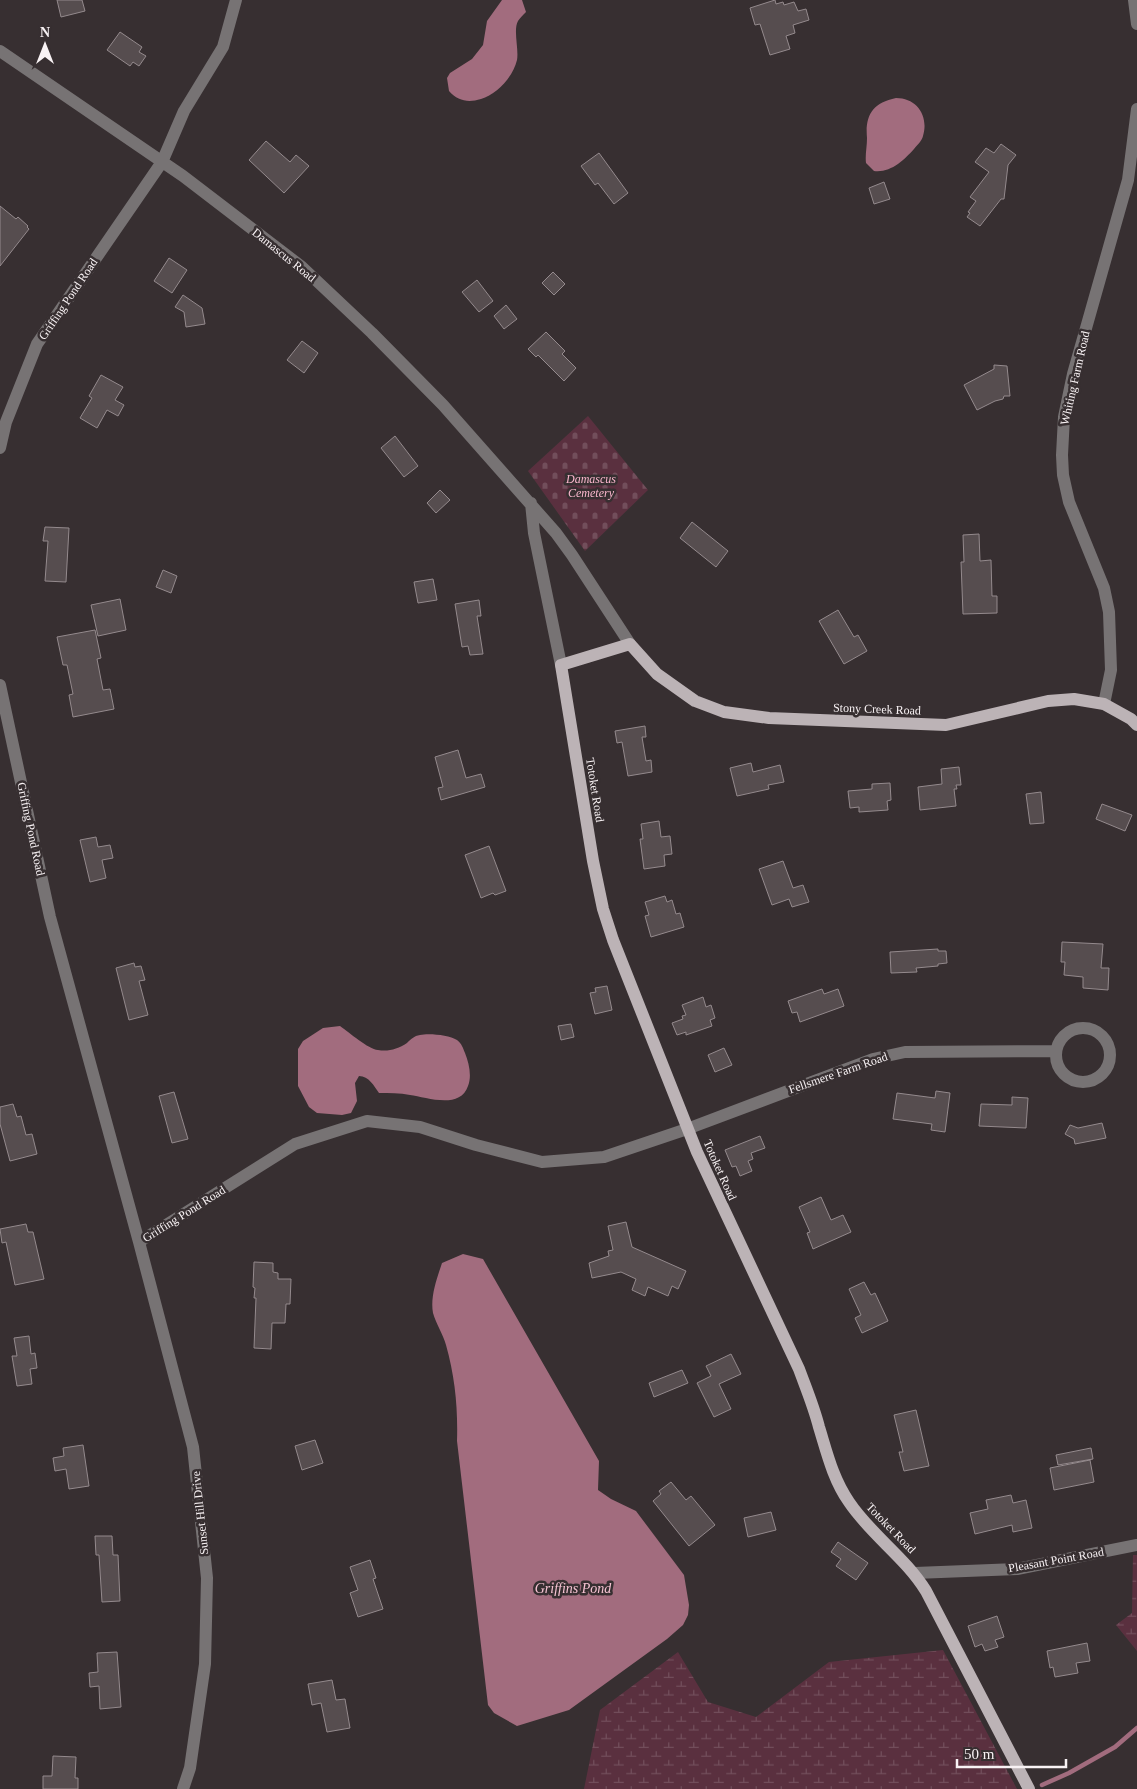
<svg xmlns="http://www.w3.org/2000/svg" width="1137" height="1789" font-family="Georgia,serif">
	<style>
		.wetland { fill: url(#wetland-marsh) }
		.cemetery { fill: url(#cemetery-stones) }
		.water { fill: #a26c7e }
		.lines { fill: none; stroke-linecap: round; stroke-linejoin: round }
		.stream { stroke: #a26c7e; stroke-width: 4.5 }
		.building { fill: #564d4f; stroke: #948a8d }
		.minor { stroke: #777374; stroke-width: 12 }
		.major { stroke: #bcb3b6; stroke-width: 12 }
		.labels { text-anchor: middle; dominant-baseline: central; stroke-width: 5; stroke-linejoin: round; paint-order: stroke }
		.street-label { font-size: 12px; fill: #f8f2f4; stroke: #372f31 }
		.park-label { font-size: 12px; font-style: italic; fill: #f9b6cc; stroke: #372f31 }
		.water-label { font-size: 14px; font-style: italic; fill: #f6c3d3; stroke: #372f31 }
	</style>
	<defs>
		<pattern id="wetland-marsh" width="20" height="14" patternUnits="userSpaceOnUse" patternTransform="scale(1.25)"><rect width="20" height="14" fill="#5a303f"/><path d="M1 5h8M5 5V1M11 12h8M15 12V8" fill="none" stroke="#724e5b"/></pattern>
		<pattern id="cemetery-stones" width="16" height="16" patternUnits="userSpaceOnUse" patternTransform="scale(1.25)"><rect width="16" height="16" fill="#5a303f"/><path d="M2 7V4a2 2 0 0 1 4 0v3zM10 15v-3a2 2 0 0 1 4 0v3z" fill="#724e5b"/></pattern>
	</defs>
	<rect width="100%" height="100%" fill="#372f31"/>
	<path class="wetland" d="M 1133,1555 L 1137,1555 L 1137,1651 L 1116,1625 L 1132,1613 Z
		M 943,1650 L 1017,1789 L 584,1789 L 600,1710 L 678,1652 L 708,1702 L 756,1717 L 829,1662 Z"/>
	<path class="cemetery" d="M 588,416 L 648,490 L 585,551 L 528,471 Z"/>
	<path class="water" d="M 502,0 L 522,0 L 526,12 C 523,15 520,18 518,21 C 513,30 519,49 517,60 C 513,77 497,94 481,99 C 468,103 458,101 449,91 L 447,78 L 450,73 L 472,59 L 483,45 L 487,21 Z
		M 896,98 C 917,98 929,116 923,136 C 922,141 917,145 914,149 C 904,160 891,173 874,171 L 866,163 C 865,155 867,147 867,138 C 865,116 872,103 896,98 Z
		M 340,1026 C 350,1033 368,1049 378,1050 C 388,1052 398,1049 407,1043 C 411,1039 414,1036 420,1035 C 429,1033 449,1035 457,1040 C 462,1044 463,1048 465,1053 C 469,1063 472,1076 468,1086 C 460,1110 426,1097 410,1095 C 400,1093 389,1093 379,1093 C 374,1086 369,1076 359,1076 L 355,1083 L 357,1101 L 351,1113 L 342,1115 L 317,1113 L 309,1107 L 298,1086 L 298,1049 L 303,1041 L 323,1028 Z
		M 463,1254 L 483,1259 L 599,1461 L 598,1490 L 611,1499 L 636,1511 L 684,1575 L 689,1605 L 688,1615 L 683,1625 L 667,1639 L 569,1710 L 517,1726 L 494,1713 L 488,1705 L 457,1441 C 458,1408 455,1377 446,1345 C 443,1334 436,1324 433,1313 C 430,1297 437,1278 442,1263 Z"/>
	<g class="lines">
		<path class="stream" d="M 1042,1785 L 1069,1773 L 1115,1747 L 1137,1728"/>
	</g>
	<path class="building" d="M 57,0 L 82,0 L 85,11 L 61,17 Z
		M 775,0 L 776,4 L 783,2 L 784,5 L 794,2 L 798,11 L 806,9 L 809,20 L 793,25 L 795,33 L 786,36 L 790,49 L 770,55 L 760,24 L 755,25 L 750,8 Z
		M 120,32 L 142,47 L 139,52 L 146,56 L 139,66 L 133,62 L 130,66 L 107,50 Z
		M 266,141 L 290,162 L 296,155 L 309,166 L 284,193 L 249,160 Z
		M 1001,144 L 1016,155 L 1008,165 L 1004,199 L 1001,199 L 980,226 L 967,217 L 970,213 L 968,212 L 976,201 L 970,197 L 989,172 L 975,162 L 986,148 L 994,153 Z
		M 599,153 L 628,193 L 614,204 L 598,183 L 595,185 L 581,166 Z
		M 884,182 L 890,199 L 874,204 L 869,188 Z
		M 0,206 L 16,219 L 18,217 L 28,226 L 27,227 L 29,229 L 0,266 Z
		M 169,258 L 187,270 L 172,293 L 154,281 Z
		M 553,272 L 565,284 L 554,295 L 542,283 Z
		M 477,280 L 493,301 L 479,312 L 462,292 Z
		M 183,295 L 202,308 L 205,324 L 186,327 L 184,312 L 175,307 Z
		M 506,305 L 517,319 L 504,329 L 494,316 Z
		M 546,332 L 565,351 L 562,354 L 576,368 L 564,381 L 538,355 L 536,357 L 528,349 Z
		M 302,341 L 318,353 L 304,373 L 287,360 Z
		M 994,365 L 1007,366 L 1010,396 L 1004,396 L 1003,399 L 995,401 L 977,410 L 964,385 L 994,369 Z
		M 101,375 L 123,387 L 115,400 L 124,405 L 118,416 L 107,410 L 97,428 L 80,418 L 92,398 L 89,396 Z
		M 395,436 L 418,466 L 404,477 L 381,448 Z
		M 440,490 L 450,500 L 436,513 L 427,503 Z
		M 692,522 L 728,551 L 716,567 L 680,538 Z
		M 45,527 L 69,528 L 66,582 L 45,581 L 48,541 L 43,541 Z
		M 979,534 L 980,561 L 991,560 L 992,596 L 997,596 L 997,613 L 963,614 L 961,562 L 964,562 L 963,535 Z
		M 163,570 L 177,576 L 171,593 L 156,587 Z
		M 433,579 L 437,600 L 418,603 L 414,582 Z
		M 120,599 L 126,630 L 98,636 L 91,605 Z
		M 479,600 L 481,616 L 477,616 L 483,654 L 470,655 L 468,646 L 462,647 L 455,604 Z
		M 838,610 L 854,637 L 858,635 L 867,651 L 844,664 L 819,621 Z
		M 95,630 L 101,658 L 97,659 L 103,690 L 110,689 L 114,709 L 73,717 L 69,695 L 73,694 L 67,665 L 63,665 L 57,637 Z
		M 645,726 L 646,737 L 642,737 L 646,761 L 651,760 L 652,772 L 628,776 L 622,742 L 617,743 L 615,731 Z
		M 458,750 L 466,778 L 481,774 L 485,787 L 441,800 L 438,788 L 443,787 L 435,757 Z
		M 751,763 L 753,772 L 780,765 L 784,782 L 768,785 L 769,789 L 737,796 L 730,768 Z
		M 959,767 L 961,785 L 956,785 L 957,789 L 954,789 L 956,806 L 920,810 L 918,787 L 942,784 L 941,769 Z
		M 890,783 L 891,800 L 887,801 L 888,810 L 859,812 L 859,807 L 850,808 L 848,791 L 872,789 L 872,784 Z
		M 1041,792 L 1044,823 L 1030,824 L 1026,794 Z
		M 1102,804 L 1132,815 L 1125,831 L 1096,819 Z
		M 659,821 L 661,837 L 670,836 L 672,854 L 664,855 L 665,866 L 644,869 L 640,839 L 643,839 L 641,824 Z
		M 96,837 L 98,847 L 110,845 L 113,858 L 102,860 L 106,878 L 90,882 L 80,840 Z
		M 489,846 L 506,891 L 495,895 L 493,893 L 481,898 L 465,855 Z
		M 783,861 L 793,888 L 803,885 L 809,902 L 792,907 L 789,899 L 772,905 L 759,869 Z
		M 665,896 L 667,902 L 672,900 L 676,914 L 680,913 L 684,927 L 651,937 L 645,916 L 649,915 L 645,902 Z
		M 1062,942 L 1103,944 L 1101,968 L 1109,968 L 1108,990 L 1083,988 L 1083,977 L 1064,975 L 1065,962 L 1061,962 Z
		M 938,949 L 938,951 L 946,951 L 947,963 L 938,964 L 938,966 L 916,968 L 917,972 L 891,973 L 890,952 Z
		M 134,963 L 135,967 L 141,966 L 145,980 L 139,981 L 148,1015 L 129,1020 L 116,968 Z
		M 607,986 L 612,1010 L 595,1014 L 590,993 L 596,992 L 595,988 Z
		M 822,989 L 824,994 L 838,989 L 844,1006 L 800,1022 L 797,1012 L 792,1013 L 788,1001 Z
		M 703,997 L 706,1007 L 711,1005 L 715,1018 L 710,1020 L 712,1026 L 686,1035 L 686,1032 L 677,1035 L 672,1023 L 683,1019 L 682,1016 L 686,1015 L 682,1005 Z
		M 571,1024 L 574,1037 L 561,1040 L 558,1026 Z
		M 724,1048 L 732,1065 L 715,1072 L 708,1055 Z
		M 936,1091 L 950,1093 L 945,1132 L 931,1130 L 932,1124 L 893,1119 L 897,1093 L 935,1098 Z
		M 174,1092 L 188,1139 L 172,1143 L 159,1096 Z
		M 1012,1097 L 1028,1098 L 1026,1128 L 979,1126 L 981,1104 L 1012,1105 Z
		M 13,1104 L 17,1117 L 21,1116 L 26,1135 L 32,1134 L 37,1154 L 10,1161 L 0,1124 L 0,1107 Z
		M 1102,1123 L 1106,1138 L 1075,1144 L 1074,1139 L 1065,1134 L 1070,1125 L 1078,1128 Z
		M 760,1136 L 765,1148 L 751,1153 L 753,1159 L 748,1161 L 752,1171 L 740,1176 L 736,1166 L 732,1167 L 725,1150 Z
		M 821,1197 L 831,1220 L 843,1215 L 851,1232 L 813,1249 L 807,1233 L 810,1232 L 799,1207 Z
		M 626,1222 L 632,1247 L 686,1271 L 678,1289 L 672,1286 L 668,1296 L 648,1287 L 645,1296 L 632,1290 L 636,1279 L 621,1272 L 592,1278 L 589,1263 L 609,1256 L 608,1251 L 613,1250 L 608,1226 Z
		M 26,1224 L 28,1232 L 33,1232 L 44,1279 L 15,1285 L 6,1242 L 2,1243 L 0,1229 Z
		M 254,1262 L 273,1263 L 273,1272 L 278,1273 L 278,1279 L 291,1279 L 290,1304 L 286,1304 L 285,1323 L 272,1323 L 271,1349 L 254,1348 L 256,1298 L 254,1298 L 255,1288 L 253,1287 Z
		M 864,1282 L 871,1295 L 875,1293 L 888,1321 L 862,1333 L 855,1318 L 861,1315 L 849,1289 Z
		M 29,1336 L 31,1354 L 35,1353 L 37,1368 L 30,1369 L 32,1384 L 17,1386 L 12,1356 L 17,1356 L 14,1338 Z
		M 731,1354 L 741,1374 L 719,1384 L 731,1409 L 714,1417 L 697,1383 L 711,1376 L 706,1366 Z
		M 682,1370 L 688,1383 L 654,1397 L 649,1383 Z
		M 916,1410 L 929,1466 L 904,1471 L 899,1452 L 903,1452 L 894,1415 Z
		M 315,1440 L 323,1463 L 302,1470 L 295,1446 Z
		M 83,1445 L 89,1486 L 69,1489 L 66,1469 L 55,1471 L 53,1458 L 64,1456 L 63,1448 Z
		M 1091,1448 L 1093,1459 L 1058,1465 L 1056,1455 Z
		M 1090,1460 L 1094,1482 L 1054,1490 L 1050,1468 Z
		M 671,1482 L 686,1500 L 691,1496 L 715,1525 L 689,1546 L 653,1501 L 661,1494 L 659,1491 Z
		M 1011,1495 L 1013,1503 L 1026,1500 L 1032,1528 L 1013,1532 L 1012,1525 L 975,1534 L 970,1513 L 988,1509 L 986,1500 Z
		M 771,1512 L 776,1530 L 748,1537 L 744,1518 Z
		M 95,1536 L 112,1536 L 113,1555 L 118,1555 L 120,1601 L 102,1602 L 99,1555 L 96,1555 Z
		M 838,1542 L 868,1563 L 856,1580 L 836,1566 L 841,1559 L 831,1552 Z
		M 370,1560 L 376,1578 L 373,1579 L 383,1609 L 358,1617 L 350,1593 L 358,1590 L 350,1567 Z
		M 997,1616 L 1004,1637 L 995,1640 L 998,1647 L 985,1651 L 982,1644 L 975,1647 L 968,1626 Z
		M 1087,1643 L 1090,1661 L 1076,1663 L 1078,1673 L 1055,1677 L 1053,1667 L 1050,1668 L 1047,1651 Z
		M 117,1652 L 121,1707 L 100,1709 L 99,1686 L 90,1687 L 89,1673 L 98,1672 L 97,1653 Z
		M 332,1680 L 336,1700 L 345,1699 L 350,1728 L 327,1732 L 321,1703 L 312,1705 L 308,1684 Z
		M 53,1756 L 76,1757 L 75,1778 L 78,1778 L 78,1789 L 43,1789 L 43,1776 L 52,1776 Z"/>
	<g class="lines">
		<path class="minor" d="M 1134,0 L 1137,24
			M 0,51 L 183,176 L 302,267 L 372,333 L 443,405 L 556,533 L 572,555 L 630,644
			M 0,448 L 6,422 L 37,344 L 162,162 L 184,111 L 223,47 L 236,0
			M 531,503 L 534,533 L 561,665
			M 0,685 L 50,917 L 139,1242 L 193,1447 L 207,1578 L 205,1664 L 190,1768 L 183,1789
			M 1104,704 L 1111,670 L 1109,612 L 1104,588 L 1069,502 L 1063,475 L 1062,455 L 1064,417 L 1073,374 L 1128,180 L 1137,109
			M1056 1055a27 27 0 1 1 54 0a27 27 0 1 1-54 0Z
			M 139,1242 L 295,1144 L 367,1121 L 420,1127 L 476,1145 L 542,1162 L 604,1157 L 687,1129 L 873,1059 L 905,1052 L 1056,1051
			M 915,1573 L 1017,1569 L 1137,1545"/>
		<path class="major" d="M 1029,1789 L 926,1591 C 905,1557 871,1535 849,1502 C 833,1479 827,1453 819,1427 C 814,1407 806,1388 799,1369 L 697,1152 L 613,940 L 603,909 L 593,861 L 561,665 L 630,644 L 657,674 L 695,701 L 724,712 L 769,718 L 946,725 L 1048,701 L 1074,699 L 1104,704 L 1131,719 L 1137,725"/>
	</g>
	<g class="labels">
		<g class="street-label">
			<text transform="translate(284 255) rotate(39)">Damascus Road</text>
			<text transform="translate(68 299) rotate(-56)">Griffing Pond Road</text>
			<text transform="translate(1075 378) rotate(-77)">Whiting Farm Road</text>
			<text transform="translate(877 709) rotate(2)">Stony Creek Road</text>
			<text transform="translate(595 790) rotate(81)">Totoket Road</text>
			<text transform="translate(31 829) rotate(78)">Griffing Pond Road</text>
			<text transform="translate(838 1073) rotate(-19)">Fellsmere Farm Road</text>
			<text transform="translate(720 1170) rotate(66)">Totoket Road</text>
			<text transform="translate(184 1214) rotate(-32)">Griffing Pond Road</text>
			<text transform="translate(200 1513) rotate(-96)">Sunset Hill Drive</text>
			<text transform="translate(891 1528) rotate(46)">Totoket Road</text>
			<text transform="translate(1056 1560) rotate(-10)">Pleasant Point Road</text>
		</g>
		<g class="park-label">
			<text x="591" y="479">Damascus<tspan x="591" dy="14">Cemetery</tspan></text>
		</g>
		<g class="water-label">
			<text x="573" y="1588">Griffins Pond</text>
		</g>
	</g>
	<g transform="translate(45 45)" stroke="#372f31" stroke-width="4" paint-order="stroke">
	<path d="M0-4L9 19L0 12L-9 19Z" fill="#f8f2f4"/>
	<text y="-8" font-size="14" font-weight="bold" text-anchor="middle" fill="#f8f2f4">N</text>
	</g>
	<path d="M957 1759v8h109v-8" fill="none" stroke="#f8f2f4" stroke-width="2.5"/>
	<text x="964" y="1759" font-size="15" fill="#f8f2f4" stroke="#372f31" stroke-width="4" paint-order="stroke">50 m</text>
</svg>
